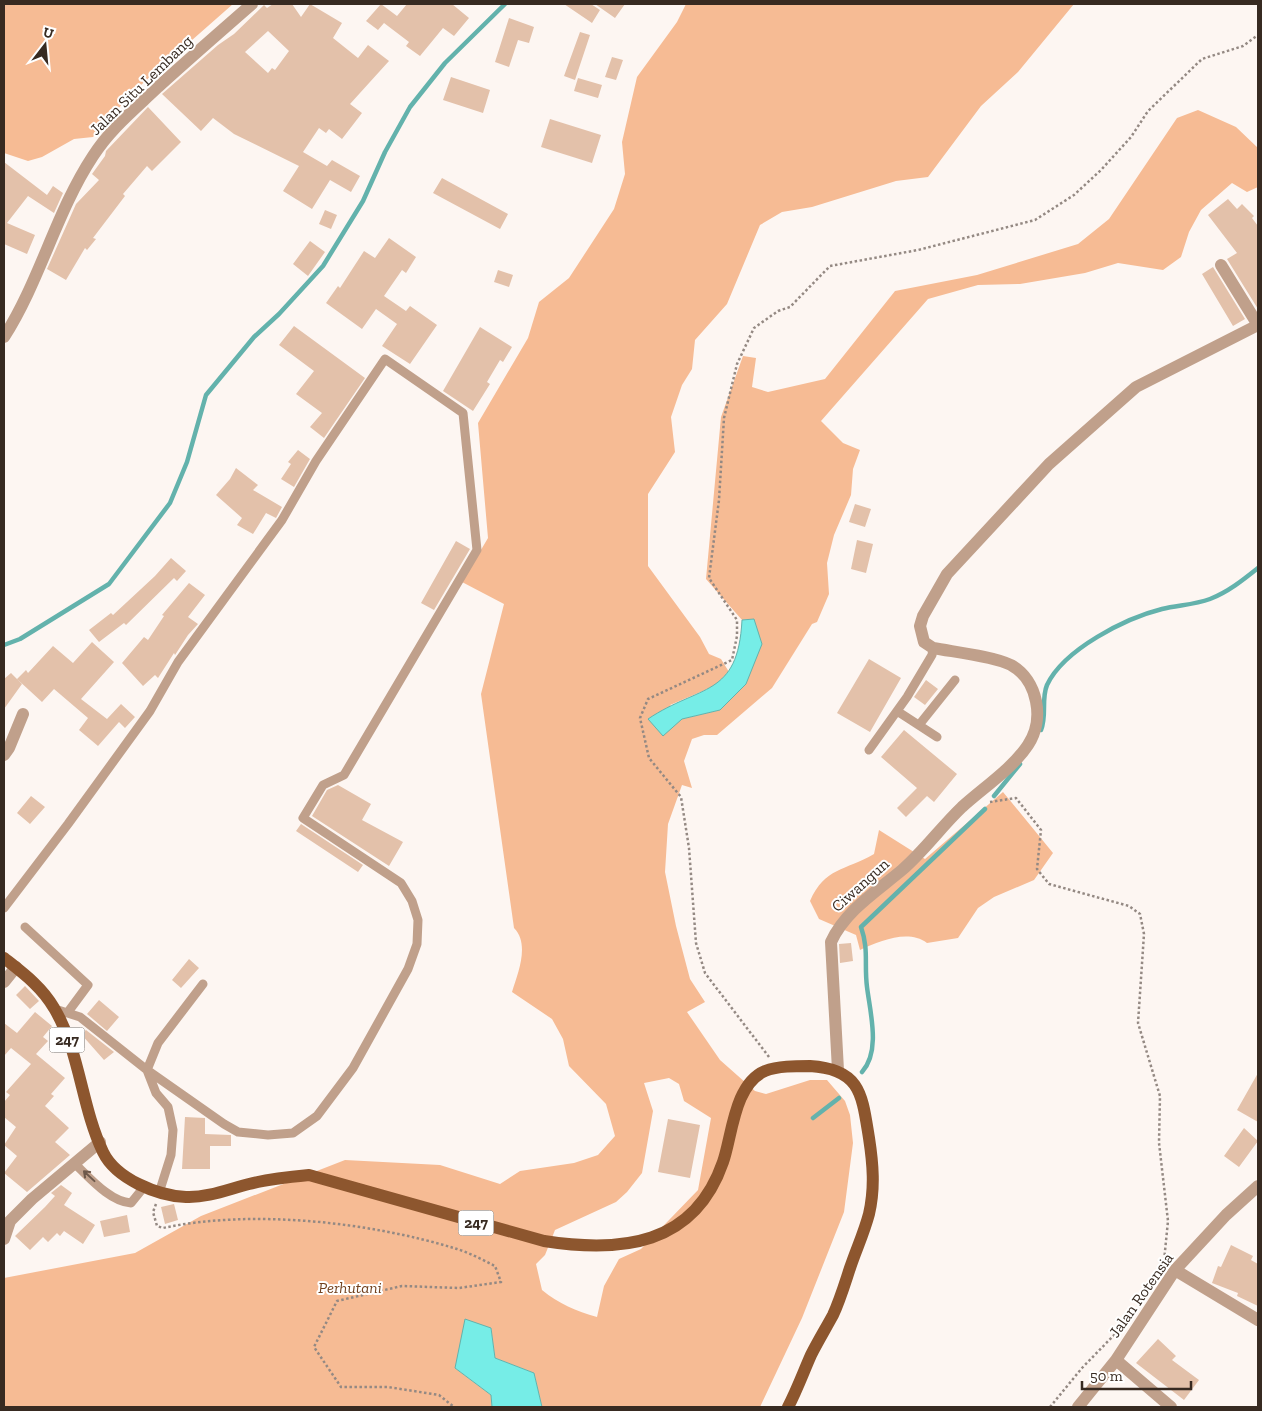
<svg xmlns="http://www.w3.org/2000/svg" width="1262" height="1411" font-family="'Zilla Slab',serif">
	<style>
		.green { fill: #f6bb94; fill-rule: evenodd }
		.water { fill: #76ede7; stroke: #63b2ac }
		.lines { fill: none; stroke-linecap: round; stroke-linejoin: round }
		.stream { stroke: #63b2ac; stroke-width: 4.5 }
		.building { fill: #e3c1aa; fill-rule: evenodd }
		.path { stroke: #948983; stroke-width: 2.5; stroke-dasharray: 2.5 2.5; stroke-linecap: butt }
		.service { stroke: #c0a08b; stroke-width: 9 }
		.minor { stroke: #c0a08b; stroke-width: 12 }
		.primary { stroke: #8d562e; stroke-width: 12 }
		.oneway { stroke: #6e594b }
		.labels { text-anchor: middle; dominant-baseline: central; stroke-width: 4; stroke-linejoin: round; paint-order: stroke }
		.shield { fill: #fff; stroke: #736a64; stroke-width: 1 }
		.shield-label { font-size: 15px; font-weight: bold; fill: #372a21 }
		.street-label { font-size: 16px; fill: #372a21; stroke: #fff }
		.park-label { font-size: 16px; font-style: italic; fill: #71411e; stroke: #fff }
	</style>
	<rect width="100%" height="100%" fill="#fdf6f2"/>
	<path class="green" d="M 4,4 L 233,4 L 133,92 L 93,137 L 74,139 L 42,157 L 28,161 L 4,153 Z
		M 686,4 L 1074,4 L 1018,72 L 981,106 L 928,177 L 896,181 L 812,207 L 782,212 L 760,225 L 727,304 L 695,340 L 692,369 L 682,385 L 671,417 L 675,452 L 648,494 L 648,566 L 700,637 L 709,654 L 721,659 L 729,672 L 717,685 L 670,705 L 682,719 L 720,710 L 746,684 L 754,619 L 742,620 L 706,579 L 721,417 L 743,356 L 756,358 L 752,387 L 768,392 L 825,379 L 895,291 L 977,275 L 1078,244 L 1109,219 L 1177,118 L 1198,110 L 1236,127 L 1258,148 L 1258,187 L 1247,192 L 1232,183 L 1201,210 L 1189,232 L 1181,257 L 1163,270 L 1118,263 L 1085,273 L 1020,284 L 978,285 L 928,299 L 821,421 L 843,443 L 860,450 L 853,469 L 851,495 L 834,535 L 827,563 L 829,594 L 817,622 L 812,624 L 772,688 L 717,735 L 704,735 L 692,739 L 684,761 L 692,788 L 682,785 L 668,824 L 665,872 L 676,926 L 690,979 L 705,1002 L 687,1012 L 720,1060 L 755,1091 L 766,1094 L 810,1080 L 827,1080 L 845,1101 L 850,1115 L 853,1143 L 844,1212 L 802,1318 L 760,1407 L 542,1407 L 534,1373 L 495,1358 L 491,1328 L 455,1368 L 491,1395 L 492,1407 L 4,1407 L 4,1278 L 135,1253 L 201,1216 L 345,1160 L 440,1165 L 500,1184 L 520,1171 L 574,1163 L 598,1155 L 615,1136 L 606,1104 L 569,1066 L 563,1039 L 552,1019 L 512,992 C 518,973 530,944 514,928 L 481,694 L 504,604 L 462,582 L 488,538 L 478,423 L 528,338 L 539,302 L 569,278 L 614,209 L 625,174 L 622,142 L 637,77 L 677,22 ZM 669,1078 L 679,1084 L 684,1101 L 711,1118 L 698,1190 L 641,1249 L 619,1259 L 604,1286 L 597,1317 C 576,1311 559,1304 542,1290 L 536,1264 L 545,1255 L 555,1230 L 616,1202 L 627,1192 L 642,1173 L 653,1111 L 644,1083 Z
		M 1003,792 L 1053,853 L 1034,880 L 994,897 L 978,908 L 958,938 L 927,943 C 908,929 880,941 860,950 L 856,935 L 819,919 L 810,901 C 825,867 845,871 874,854 L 879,830 L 925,859 Z"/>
	<path class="water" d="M 754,619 L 762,644 L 746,684 L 720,710 L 682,719 L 663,736 L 648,719 C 700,684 738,698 742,620 Z
		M 465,1319 L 491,1328 L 495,1358 L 534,1373 L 542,1407 L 492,1407 L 491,1395 L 455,1368 Z"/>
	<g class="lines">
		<path class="stream" d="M 4,645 L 20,639 L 109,584 L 170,503 L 187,462 L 206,395 L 254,337 L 279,314 L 323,266 L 363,201 L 385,152 L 410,107 L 445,63 L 505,4
			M 1041,730 C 1047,716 1041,699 1047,685 C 1064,649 1126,618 1162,609 C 1178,605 1194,605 1210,599 C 1228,592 1243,580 1258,568
			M 994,796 L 1020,764
			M 862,1072 C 881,1051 870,1012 867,987 C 864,964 869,950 861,927 L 985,809
			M 813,1118 L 839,1098"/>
	</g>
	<path class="building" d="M 273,4 L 292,4 L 301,17 L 310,4 L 342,23 L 333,38 L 358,58 L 368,45 L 389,61 L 350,104 L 362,113 L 342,139 L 329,129 L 326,133 L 319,128 L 303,152 L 327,166 L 332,160 L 360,176 L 351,192 L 330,180 L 312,209 L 283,191 L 299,166 L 234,134 L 213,118 L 201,131 L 162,94 L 218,45 L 234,34 L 264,5 L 267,8 ZM 268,31 L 289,51 L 275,70 L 272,68 L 268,73 L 245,52 Z
		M 381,4 L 397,16 L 407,4 L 452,4 L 469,18 L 454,36 L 443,28 L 420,56 L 406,46 L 409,42 L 384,23 L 378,30 L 366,21 Z
		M 564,4 L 591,4 L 600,10 L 592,23 Z
		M 595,4 L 625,4 L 615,18 Z
		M 509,18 L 534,27 L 529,43 L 518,40 L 509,67 L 495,62 Z
		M 580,32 L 590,35 L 575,80 L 564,76 Z
		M 612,57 L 623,60 L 616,80 L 605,77 Z
		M 451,77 L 490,90 L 483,113 L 443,100 Z
		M 578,78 L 602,85 L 598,98 L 574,91 Z
		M 148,107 L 181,142 L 152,171 L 147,166 L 123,194 L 125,196 L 93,238 L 96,239 L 87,250 L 85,248 L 66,280 L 47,269 L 76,204 L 99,180 L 92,174 L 105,156 L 106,151 Z
		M 550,119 L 601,135 L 592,163 L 541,147 Z
		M 4,162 L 47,195 L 53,186 L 63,193 L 54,213 L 28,196 L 7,223 L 35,235 L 27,254 L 4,244 Z
		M 442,178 L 508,214 L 500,229 L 433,193 Z
		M 1228,199 L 1237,209 L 1242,204 L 1254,216 L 1252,218 L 1258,226 L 1258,309 L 1227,259 L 1237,253 L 1208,215 Z
		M 325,210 L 337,215 L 331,229 L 319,224 Z
		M 389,238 L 416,257 L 406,273 L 402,270 L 384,296 L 406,311 L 410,306 L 437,325 L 410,364 L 382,346 L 397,324 L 376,309 L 362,329 L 326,303 L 338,286 L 340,288 L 364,251 L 375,258 Z
		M 310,241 L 325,252 L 308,276 L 293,264 Z
		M 1213,267 L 1245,319 L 1233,326 L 1202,274 Z
		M 498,270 L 513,275 L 509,287 L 494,282 Z
		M 294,326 L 365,378 L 324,438 L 310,427 L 322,413 L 296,394 L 314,371 L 279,345 Z
		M 480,327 L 512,347 L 503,362 L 500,360 L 487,382 L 490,384 L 473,411 L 443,391 Z
		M 298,450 L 310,459 L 294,487 L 281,479 L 291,464 L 288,462 Z
		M 236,468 L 258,485 L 253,490 L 282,507 L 276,518 L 266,513 L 253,534 L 237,525 L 242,518 L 216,495 L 230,479 Z
		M 855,504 L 871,509 L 865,527 L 849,522 Z
		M 857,540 L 873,544 L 866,573 L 851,569 Z
		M 456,541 L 470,549 L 434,610 L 421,603 Z
		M 171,558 L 186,571 L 177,581 L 174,578 L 126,625 L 124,623 L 99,642 L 89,630 L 111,613 L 113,615 L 155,576 Z
		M 189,583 L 205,595 L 188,617 L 198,624 L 188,635 L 175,655 L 174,653 L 158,678 L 155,675 L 143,686 L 122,663 L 144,637 L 148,640 L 164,616 L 162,615 Z
		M 92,642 L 114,662 L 81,699 L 107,719 L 121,704 L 135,717 L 125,728 L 119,722 L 98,746 L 79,730 L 88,718 L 54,689 L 42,702 L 17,679 L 26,670 L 28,673 L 53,646 L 73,663 Z
		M 869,659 L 901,678 L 870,732 L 837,713 Z
		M 11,673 L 22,684 L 4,709 L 4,679 Z
		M 926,680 L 938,689 L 925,705 L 914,697 Z
		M 904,730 L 957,774 L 934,802 L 927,796 L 906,817 L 897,808 L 917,788 L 881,757 Z
		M 338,785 L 371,804 L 362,820 L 403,842 L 389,866 L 312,816 L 327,790 Z
		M 31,796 L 45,807 L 30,824 L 17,813 Z
		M 301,824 L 363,865 L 358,872 L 296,831 Z
		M 851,943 L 853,961 L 840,963 L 839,944 Z
		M 189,959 L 199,968 L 181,988 L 172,980 Z
		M 25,986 L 39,1001 L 30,1009 L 16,995 Z
		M 99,1000 L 119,1017 L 107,1031 L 87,1014 Z
		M 35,1012 L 52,1026 L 43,1037 L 48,1041 L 36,1054 L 65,1078 L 51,1094 L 54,1096 L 45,1106 L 69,1128 L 55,1142 L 70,1155 L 27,1192 L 4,1173 L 17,1156 L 4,1145 L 16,1127 L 4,1117 L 4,1102 L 10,1095 L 6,1092 L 31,1064 L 11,1048 L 4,1056 L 4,1023 L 17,1033 Z
		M 86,1030 L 114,1052 L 104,1060 L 81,1034 Z
		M 1258,1073 L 1258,1122 L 1237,1110 Z
		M 185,1117 L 205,1118 L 205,1134 L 231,1135 L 231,1146 L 210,1146 L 210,1169 L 182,1169 Z
		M 668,1119 L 700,1125 L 690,1178 L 658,1172 Z
		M 1244,1128 L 1258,1141 L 1239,1167 L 1224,1156 Z
		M 61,1185 L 72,1193 L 64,1205 L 95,1225 L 83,1244 L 64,1231 L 60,1236 L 57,1233 L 48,1242 L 43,1237 L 30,1250 L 15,1236 L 45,1207 L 55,1196 L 51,1193 Z
		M 174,1204 L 178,1220 L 165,1224 L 161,1207 Z
		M 127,1215 L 130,1232 L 104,1237 L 100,1221 Z
		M 1231,1245 L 1253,1256 L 1251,1260 L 1258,1264 L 1258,1306 L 1237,1296 L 1238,1293 L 1212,1283 L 1218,1266 L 1221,1267 Z
		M 1158,1339 L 1176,1356 L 1172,1360 L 1199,1380 L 1184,1400 L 1136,1363 Z"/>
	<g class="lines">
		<path class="path" d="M 990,802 L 1016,798 L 1041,830 L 1037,869 L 1049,884 L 1129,906 L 1140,914 L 1144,934 L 1138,1023 L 1160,1096 L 1159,1143 L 1168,1221 L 1164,1261
			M 769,1057 L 705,973 L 696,943 L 689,848 L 681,797 L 649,758 L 640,718 L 648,699 L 732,660 L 737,636 L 737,620 L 709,578 L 719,500 L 724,418 L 737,364 L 754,328 L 778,311 L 790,307 L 830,266 L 918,250 L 1035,220 L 1074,195 L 1101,170 L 1131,137 L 1148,111 L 1202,59 L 1243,46 L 1258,35
			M 156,1204 L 153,1212 L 157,1226 L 163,1228 C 252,1209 370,1222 457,1249 C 470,1253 483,1260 495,1266 L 501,1282 L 459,1288 L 402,1286 L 337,1301 L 314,1347 L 341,1387 L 388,1387 L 439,1395 L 454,1407
			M 1050,1407 L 1082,1368 L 1117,1332"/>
		<path class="service" d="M 897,711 L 937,737
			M 919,725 L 955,680
			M 869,750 L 907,697 L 932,655 L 933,648
			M 4,908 L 68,824 L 150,711 L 178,662 L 282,520 L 316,461 L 385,359 L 463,413 L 477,550 L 344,775 L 323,785 L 303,818 L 401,883 L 412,901 L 418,920 L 417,944 L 408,969 L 353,1068 L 317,1116 L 293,1133 L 268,1135 L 238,1132 L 224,1124 L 147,1070 L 80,1017 L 55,1009
			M 25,927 L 88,985 L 68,1012
			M 74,1163 C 89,1177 110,1202 131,1203 L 144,1187
			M 159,1193 L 171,1155 L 173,1130 L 168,1107 L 156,1093 L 147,1070 L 158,1043 L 203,984"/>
		<path class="minor" d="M 1221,265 L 1258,325
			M 4,337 C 40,281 56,212 93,156 C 110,129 135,109 158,87 C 189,59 221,31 252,4
			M 4,755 L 9,748 L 23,714
			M 4,982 L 16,967
			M 838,1070 L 831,942 C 845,911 877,891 902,870 C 924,851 941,827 962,807 C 983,788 1013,768 1028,745 C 1045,720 1038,680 1011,665 C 993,656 954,652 933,648 L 924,642 L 920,626 L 923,616 L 947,574 L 1049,464 L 1136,387 L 1258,325
			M 4,1239 L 10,1221 L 32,1199 L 100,1142
			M 1175,1270 L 1258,1320
			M 1116,1360 L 1171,1407
			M 1078,1407 L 1116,1360 L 1175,1270 L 1226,1215 L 1258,1186"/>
		<path class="primary" d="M 4,958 C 23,973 42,987 54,1008 C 80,1051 81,1106 103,1152 C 116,1179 158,1196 186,1197 C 207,1198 229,1189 249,1184 C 268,1179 288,1177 309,1175 L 544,1241 C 621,1253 694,1246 723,1162 C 732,1137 734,1084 765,1071 C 778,1066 795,1066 810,1066 C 861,1069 862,1095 869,1138 C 873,1164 875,1188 869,1214 C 864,1233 856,1250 850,1268 C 845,1283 840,1300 833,1315 C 826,1328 818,1341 811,1355 C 803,1373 797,1390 788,1407"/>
	</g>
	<defs><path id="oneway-shaft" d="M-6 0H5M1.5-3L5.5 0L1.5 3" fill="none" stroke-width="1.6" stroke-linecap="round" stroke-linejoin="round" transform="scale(1.25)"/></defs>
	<use class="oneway" href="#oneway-shaft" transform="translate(89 1176) rotate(-137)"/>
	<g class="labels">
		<g class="shield">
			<rect x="49.5" y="1027.5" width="35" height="25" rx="4"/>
			<rect x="458.5" y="1210.5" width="35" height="25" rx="4"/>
		</g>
		<g class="shield-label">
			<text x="67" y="1040">247</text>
			<text x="476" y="1223">247</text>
		</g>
		<g class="street-label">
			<text transform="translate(141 85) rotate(-44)">Jalan Situ Lembang</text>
			<text transform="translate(860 885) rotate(-42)">Ciwangun</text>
			<text transform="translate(1141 1295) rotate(-55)">Jalan Rotensia</text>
		</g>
		<g class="park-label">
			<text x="350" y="1287">Perhutani</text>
		</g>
	</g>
	<rect width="1262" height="1411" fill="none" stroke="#372a21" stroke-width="10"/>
	<g transform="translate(45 45) rotate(16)" stroke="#ffffff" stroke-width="4" paint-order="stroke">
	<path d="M0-4L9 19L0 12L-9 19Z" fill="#372a21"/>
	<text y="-8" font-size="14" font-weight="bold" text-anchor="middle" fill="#372a21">U</text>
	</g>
	<path d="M1082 1381v8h109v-8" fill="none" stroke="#372a21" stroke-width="2.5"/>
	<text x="1090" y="1381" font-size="15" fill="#372a21" stroke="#ffffff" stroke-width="4" paint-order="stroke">50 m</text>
</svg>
